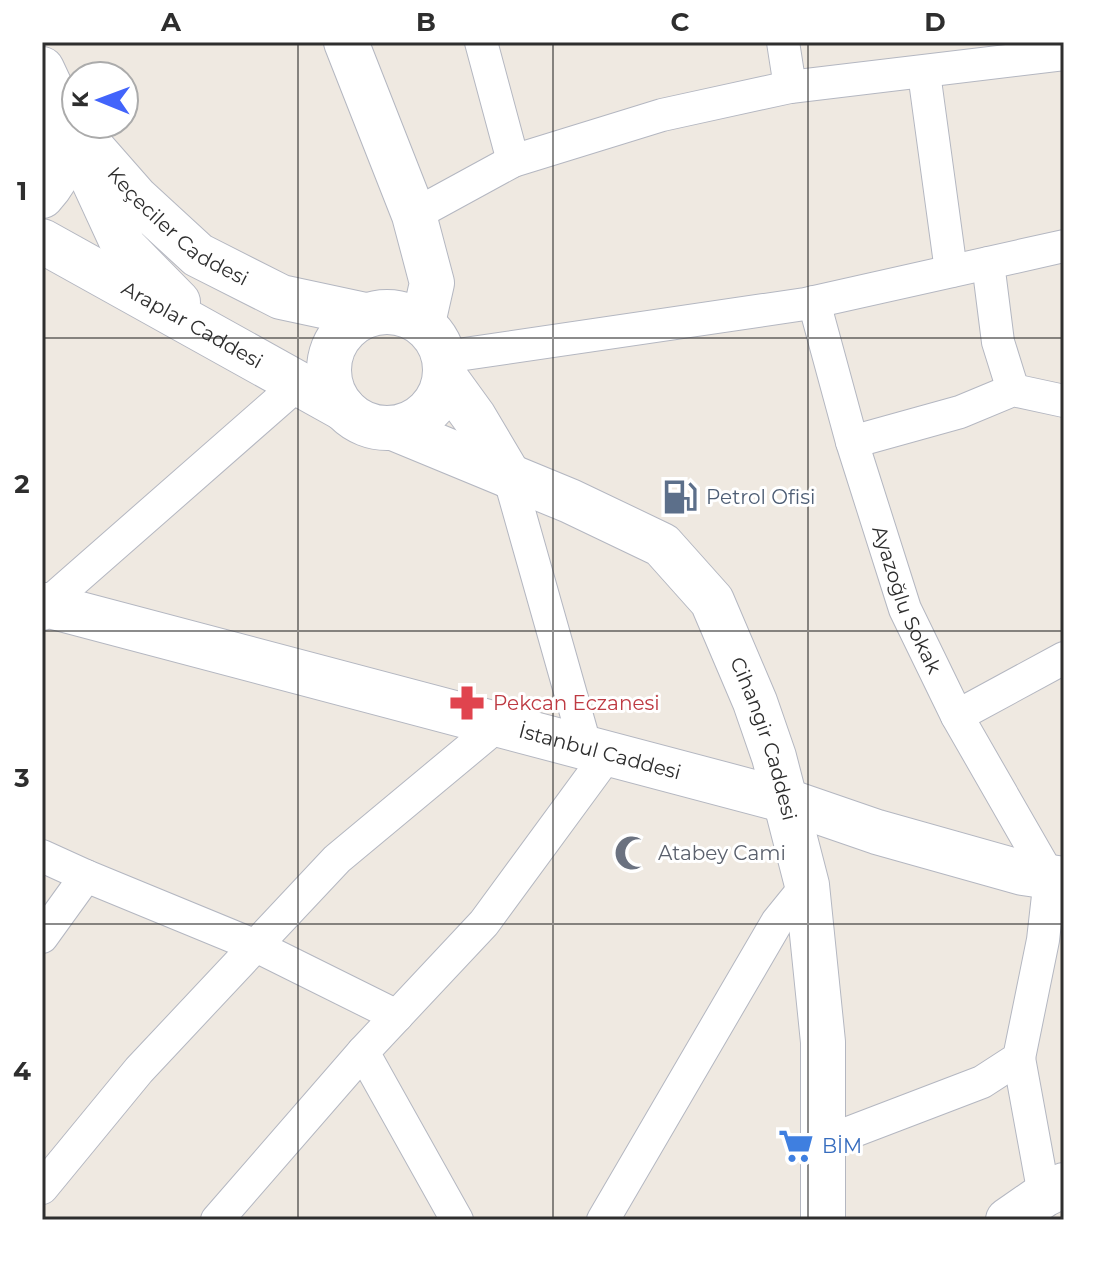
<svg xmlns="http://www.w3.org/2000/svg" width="1106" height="1262" font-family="Montserrat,sans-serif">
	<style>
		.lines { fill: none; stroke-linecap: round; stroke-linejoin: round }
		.street-casing { stroke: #b4b7c1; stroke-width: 34 }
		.secondary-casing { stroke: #b4b7c1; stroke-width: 46 }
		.street { stroke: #fff; stroke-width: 32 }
		.secondary { stroke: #fff; stroke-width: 44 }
		.grid { fill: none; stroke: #2e2e2e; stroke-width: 2; stroke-opacity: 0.55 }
		.labels { text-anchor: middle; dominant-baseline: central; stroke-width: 6; stroke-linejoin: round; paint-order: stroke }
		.street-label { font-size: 20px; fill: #2e2e2e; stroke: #fff }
		.service-label { font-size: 20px; fill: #4e5e75; stroke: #fff; text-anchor: start }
		.health-label { font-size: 20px; fill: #be3a42; stroke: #fff; text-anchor: start }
		.worship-label { font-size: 20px; fill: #5b616d; stroke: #fff; text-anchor: start }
		.shop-label { font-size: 20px; fill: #366cbe; stroke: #fff; text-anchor: start }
		.neatline { fill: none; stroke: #2e2e2e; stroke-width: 3 }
		.grid-label { font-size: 26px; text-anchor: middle; font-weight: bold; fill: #2e2e2e }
	</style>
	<rect width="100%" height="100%" fill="#efe9e1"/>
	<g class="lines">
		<g class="street-casing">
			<g id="street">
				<path d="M 481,42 L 513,161"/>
				<path d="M 783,42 L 790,87"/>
				<path d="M 924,73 L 951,271"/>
				<path d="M 414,215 L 513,161 L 662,115 L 790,87 L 1064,54"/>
				<path d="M 988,263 L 998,342 L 1013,390"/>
				<path id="s1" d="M 814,302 L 852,442 L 905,609 L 957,716 L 1050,878 L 1043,940 L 1019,1058 L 982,1082 L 825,1142"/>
				<path d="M 444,357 L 805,304 L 1064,246"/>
				<path d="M 852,442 L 960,412 L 1013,390 L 1064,401"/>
				<path d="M 509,476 L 586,748"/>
				<path d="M 46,605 L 298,384"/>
				<path d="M 957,716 L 1064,658"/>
				<path d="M 42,856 L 86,876"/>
				<path d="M 42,937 L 86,876 L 256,946 L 397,1016"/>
				<path d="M 1019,1058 L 1044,1195"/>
				<path d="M 42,1188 L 139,1070 L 337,859 L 498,725"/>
				<path d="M 217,1220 L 363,1052"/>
				<path d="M 457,1220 L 363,1052 L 484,923 L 608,754"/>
				<path d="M 603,1220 L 777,922 L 807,885"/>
			</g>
		</g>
		<g class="secondary-casing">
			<g id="secondary">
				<path d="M 346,42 L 414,215 L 432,283 L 423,323"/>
				<path id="s2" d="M 42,69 L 64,116 L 136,198 L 198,255 L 281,297 L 365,315"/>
				<path d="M 83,158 L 124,247 L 178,302"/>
				<path d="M 42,196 C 67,169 65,152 64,117"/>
				<path id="s3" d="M 42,241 L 344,409"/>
				<circle cx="387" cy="370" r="58"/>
				<path d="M 445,377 L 474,417 L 509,476"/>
				<path id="s4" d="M 393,428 L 570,501 L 662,545 L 712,601 L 755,702 L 774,757 L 807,885 L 823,1042 L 823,1220"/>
				<path id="s5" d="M 42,608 L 46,605 L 787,801 L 877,832 L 1023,873 L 1064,879"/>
				<path d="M 1008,1220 L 1044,1195 L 1064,1185"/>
			</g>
		</g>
		<use href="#street" class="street"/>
		<use href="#secondary" class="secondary"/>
	</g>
	<path class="grid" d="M 298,42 L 298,1220M 553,42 L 553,1220M 808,42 L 808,1220M 42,338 L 1064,338M 42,631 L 1064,631M 42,924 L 1064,924"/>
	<defs>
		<g id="fuel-bare" transform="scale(2.76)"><path d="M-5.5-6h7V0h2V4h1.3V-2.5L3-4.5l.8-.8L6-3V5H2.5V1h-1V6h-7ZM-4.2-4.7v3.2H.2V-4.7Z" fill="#5c6f8a" stroke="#fff" stroke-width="2.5" paint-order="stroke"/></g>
		<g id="pharmacy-bare" transform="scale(2.76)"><path d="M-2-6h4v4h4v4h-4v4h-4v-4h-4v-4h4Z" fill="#e0444e" stroke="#fff" stroke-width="2.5" paint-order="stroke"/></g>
		<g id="mosque-bare" transform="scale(2.76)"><path d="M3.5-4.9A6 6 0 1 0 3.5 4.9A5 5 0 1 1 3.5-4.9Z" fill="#6b7280" stroke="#fff" stroke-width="2.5" paint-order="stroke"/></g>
		<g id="supermarket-bare" transform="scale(2.76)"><path d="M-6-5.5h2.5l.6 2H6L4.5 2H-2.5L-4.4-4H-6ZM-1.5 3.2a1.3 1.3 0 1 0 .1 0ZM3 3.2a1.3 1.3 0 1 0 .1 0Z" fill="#3f7fe0" stroke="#fff" stroke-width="2.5" paint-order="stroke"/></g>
	</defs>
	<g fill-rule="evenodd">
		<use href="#fuel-bare" x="680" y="497"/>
		<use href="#pharmacy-bare" x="467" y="703"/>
		<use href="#mosque-bare" x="632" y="853"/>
		<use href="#supermarket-bare" x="796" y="1146"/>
	</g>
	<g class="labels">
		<g class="street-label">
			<text stroke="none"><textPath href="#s2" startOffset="212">Keçeciler Caddesi</textPath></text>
			<text stroke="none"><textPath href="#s3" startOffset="172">Araplar Caddesi</textPath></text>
			<text stroke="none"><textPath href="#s1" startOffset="312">Ayazoğlu Sokak</textPath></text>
			<text stroke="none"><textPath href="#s4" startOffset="516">Cihangir Caddesi</textPath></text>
			<text stroke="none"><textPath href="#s5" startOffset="578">İstanbul Caddesi</textPath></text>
		</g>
		<g class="service-label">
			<text x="706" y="497">Petrol Ofisi</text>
		</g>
		<g class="health-label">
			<text x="493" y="703">Pekcan Eczanesi</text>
		</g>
		<g class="worship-label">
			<text x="658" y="853">Atabey Cami</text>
		</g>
		<g class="shop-label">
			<text x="822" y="1146">BİM</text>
		</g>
	</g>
	<rect width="1106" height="1262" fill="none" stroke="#ffffff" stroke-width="88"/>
	<g transform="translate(100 100) rotate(271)"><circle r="38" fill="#ffffff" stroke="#ababab" stroke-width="2"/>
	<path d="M0-6L14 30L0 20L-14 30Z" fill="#4264fb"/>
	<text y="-12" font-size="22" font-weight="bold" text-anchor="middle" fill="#2e2e2e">K</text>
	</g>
	<rect x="44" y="44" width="1018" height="1174" class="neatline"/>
	<g class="grid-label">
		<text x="171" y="31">A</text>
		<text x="426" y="31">B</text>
		<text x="680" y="31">C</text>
		<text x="935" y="31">D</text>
		<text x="22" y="200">1</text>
		<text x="22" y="493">2</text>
		<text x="22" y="787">3</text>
		<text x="22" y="1080">4</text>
	</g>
</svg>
